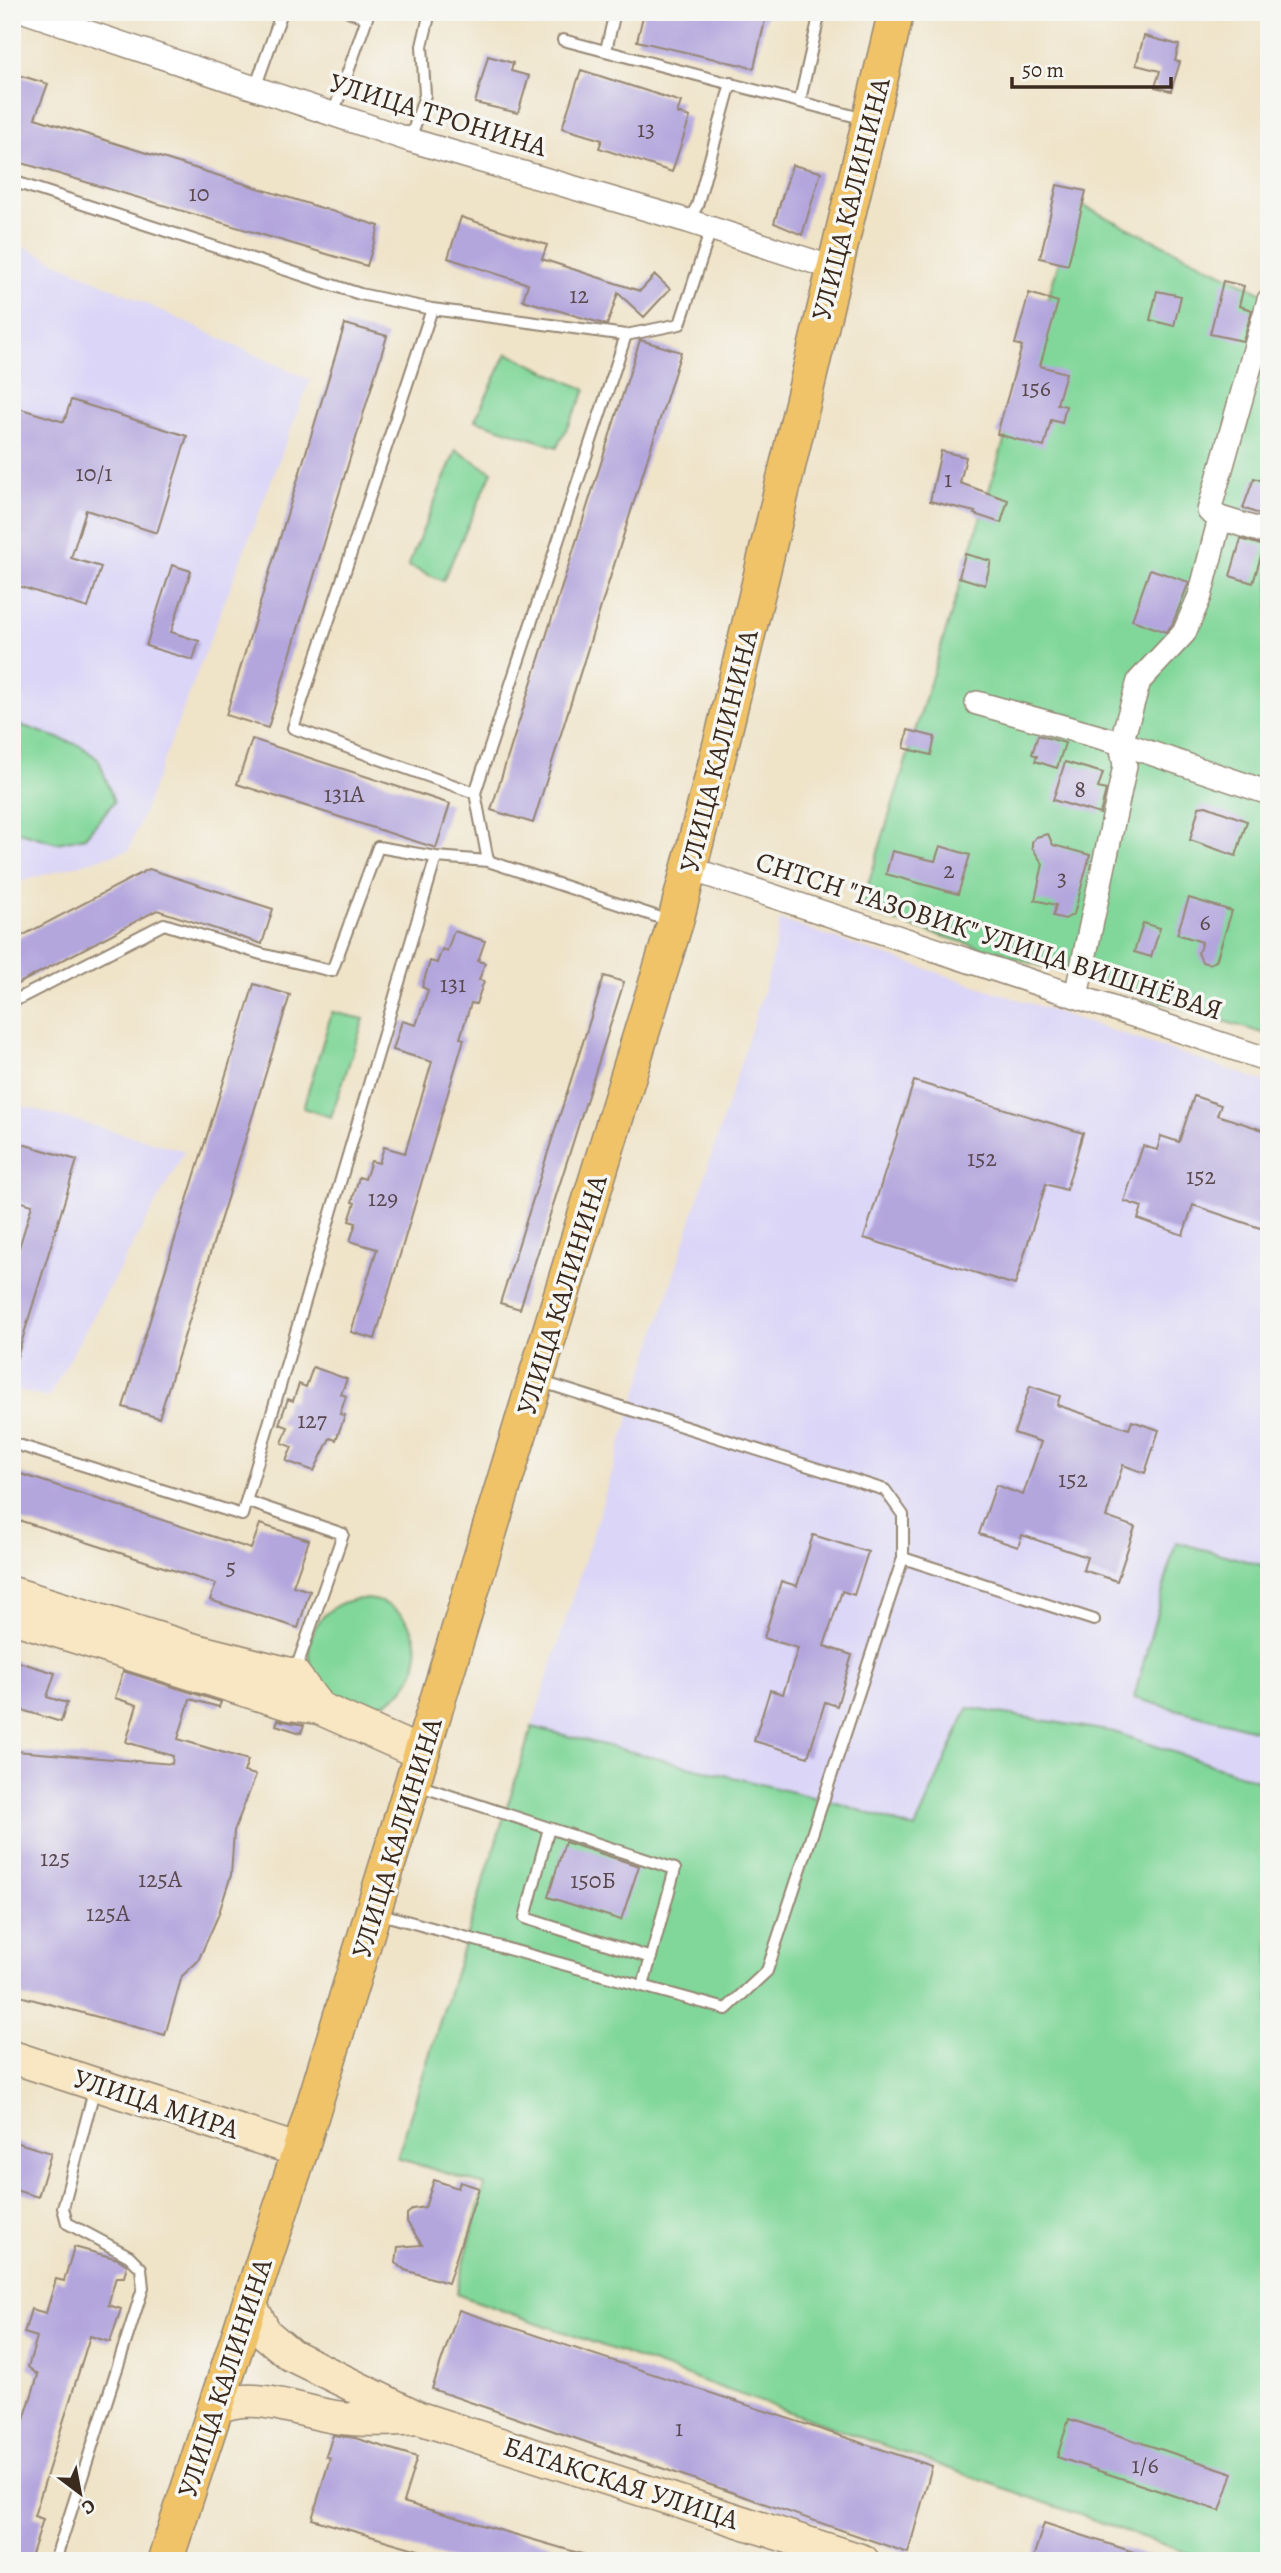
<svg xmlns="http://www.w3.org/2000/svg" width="1281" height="2573" font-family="Alegreya,serif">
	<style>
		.built { fill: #dbd6f7 }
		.green { fill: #81d79a; stroke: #5e805c; stroke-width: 2 }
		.building { fill: #b3a6dd }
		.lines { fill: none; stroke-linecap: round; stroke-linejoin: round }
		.lane-casing { stroke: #958673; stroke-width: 14 }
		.street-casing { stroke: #958673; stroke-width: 26 }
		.secondary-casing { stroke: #958673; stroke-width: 35 }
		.primary-casing { stroke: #958673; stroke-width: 38 }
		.lane { stroke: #fff; stroke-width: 10 }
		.street { stroke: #fff; stroke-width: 23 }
		.secondary { stroke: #f9e7c3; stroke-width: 32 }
		.primary { stroke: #f0c369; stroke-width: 35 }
		.labels { text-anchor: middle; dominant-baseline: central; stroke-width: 7; stroke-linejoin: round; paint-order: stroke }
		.number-label { font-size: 24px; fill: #59494e }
		.street-label { font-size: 28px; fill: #3b2a1e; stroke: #f6f6f2 }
	</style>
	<rect width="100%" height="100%" fill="#f6f6f2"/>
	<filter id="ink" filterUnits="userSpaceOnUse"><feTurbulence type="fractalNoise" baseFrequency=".0143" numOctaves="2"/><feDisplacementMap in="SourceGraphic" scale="14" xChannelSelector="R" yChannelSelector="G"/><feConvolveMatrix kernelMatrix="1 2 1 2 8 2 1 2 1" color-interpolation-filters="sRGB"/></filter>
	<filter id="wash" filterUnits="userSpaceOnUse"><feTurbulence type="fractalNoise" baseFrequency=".00686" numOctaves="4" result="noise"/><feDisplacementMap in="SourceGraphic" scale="28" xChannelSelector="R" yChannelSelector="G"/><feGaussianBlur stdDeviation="1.57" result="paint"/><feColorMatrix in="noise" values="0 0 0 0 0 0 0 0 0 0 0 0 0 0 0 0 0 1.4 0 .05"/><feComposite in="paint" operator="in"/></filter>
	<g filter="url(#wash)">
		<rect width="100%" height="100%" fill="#efe3c8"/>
		<path class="built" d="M 12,241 L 310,380 L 129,850 L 12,884 Z
			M 780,920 L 1269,1083 L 1269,1784 L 1114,1732 L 1042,1875 L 844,1805 L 532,1727 L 770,969 Z
			M 12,1103 L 185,1151 L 48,1398 L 12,1389 Z"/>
		<path class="green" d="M 1077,203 L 1269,296 L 1269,1035 L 860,911 Z
			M 507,353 L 586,390 L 557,447 L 475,420 Z
			M 456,450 L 492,472 L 443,581 L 408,566 Z
			M 12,722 L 81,746 L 99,760 L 114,802 L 85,837 L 57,843 L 12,830 Z
			M 332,1012 L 364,1019 L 331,1117 L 303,1108 Z
			M 1176,1542 L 1269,1567 L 1269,1734 L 1134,1698 Z
			M309 1653a54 54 0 1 1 108 0a54 54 0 1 1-108 0Z
			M 968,1708 L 1114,1732 L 1269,1784 L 1269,2561 L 1210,2561 L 456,2294 L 484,2185 L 397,2158 L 532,1727 L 844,1805 L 915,1829 Z"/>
		<g id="blocks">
			<path class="building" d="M 644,12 L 767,12 L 754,68 L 637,41 Z
				M 1144,36 L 1179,45 L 1175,61 L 1180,62 L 1171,91 L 1155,87 L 1160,71 L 1136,65 Z
				M 488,56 L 513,63 L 511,71 L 529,76 L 518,113 L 475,103 Z
				M 581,70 L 681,102 L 677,113 L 690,117 L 672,172 L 599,148 L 602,140 L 562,128 Z
				M 12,73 L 48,84 L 35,118 L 379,226 L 367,266 L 12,160 Z
				M 792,165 L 821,172 L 802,235 L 774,223 Z
				M 1057,185 L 1086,191 L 1068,265 L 1040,258 Z
				M 461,217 L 547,245 L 542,259 L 640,291 L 655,275 L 670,289 L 644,317 L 618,293 L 607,325 L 523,300 L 528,284 L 448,258 Z
				M 1223,281 L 1244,286 L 1239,306 L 1252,310 L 1243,341 L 1210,334 Z
				M 1157,291 L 1181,296 L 1174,326 L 1150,320 Z
				M 1029,293 L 1058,302 L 1040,366 L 1066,373 L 1057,404 L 1066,406 L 1062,423 L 1051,420 L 1044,447 L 997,434 L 1022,346 L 1015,344 Z
				M 345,324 L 387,336 L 268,728 L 226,715 Z
				M 640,340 L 681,352 L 533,823 L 491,810 Z
				M 71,400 L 187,436 L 157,533 L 86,510 L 71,558 L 101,567 L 88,608 L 12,584 L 12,406 L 64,422 Z
				M 941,451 L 966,457 L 960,483 L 1008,500 L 1001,523 L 974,514 L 975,512 L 930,501 Z
				M 1254,478 L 1269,483 L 1269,518 L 1243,508 Z
				M 1241,539 L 1264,546 L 1253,583 L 1230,576 Z
				M 965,554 L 991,561 L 985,585 L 959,577 Z
				M 172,565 L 191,571 L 171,632 L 199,641 L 193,660 L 146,646 Z
				M 1150,569 L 1189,582 L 1172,625 L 1166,632 L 1132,620 Z
				M 908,730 L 935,737 L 931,755 L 904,748 Z
				M 1038,735 L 1065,743 L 1057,768 L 1035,761 L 1037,756 L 1032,754 Z
				M 252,739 L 450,804 L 436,848 L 237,784 Z
				M 1065,762 L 1103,773 L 1098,788 L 1106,790 L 1100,814 L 1053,800 Z
				M 1206,806 L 1247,821 L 1236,856 L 1190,840 L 1199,807 Z
				M 1048,834 L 1053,845 L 1090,855 L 1074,914 L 1065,919 L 1053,916 L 1056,905 L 1035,900 L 1043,864 L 1032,848 L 1032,842 L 1036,837 Z
				M 940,846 L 970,855 L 958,894 L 886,874 L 892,851 L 935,861 Z
				M 149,869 L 273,909 L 262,944 L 157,910 L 12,987 L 12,941 Z
				M 1189,898 L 1232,911 L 1216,961 L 1209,964 L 1202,962 L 1198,953 L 1202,942 L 1177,934 Z
				M 1143,923 L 1160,928 L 1151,957 L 1134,952 Z
				M 454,931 L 485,941 L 478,961 L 485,963 L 479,980 L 484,981 L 476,1004 L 471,1003 L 460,1038 L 464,1039 L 375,1339 L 351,1332 L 377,1249 L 350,1241 L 356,1223 L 349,1221 L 355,1203 L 352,1202 L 359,1177 L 365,1179 L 371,1161 L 379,1163 L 384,1147 L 405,1153 L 432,1062 L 393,1050 L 402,1021 L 416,1025 L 428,990 L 422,987 L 430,961 L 437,963 L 442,949 L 447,951 Z
				M 604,976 L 624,982 L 520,1309 L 500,1303 Z
				M 254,984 L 290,995 L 159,1418 L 123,1407 Z
				M 914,1081 L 1083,1133 L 1066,1190 L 1046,1184 L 1015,1285 L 864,1238 Z
				M 1194,1096 L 1221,1105 L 1217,1115 L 1269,1132 L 1269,1231 L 1193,1205 L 1183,1235 L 1138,1219 L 1142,1207 L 1124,1201 L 1143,1146 L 1157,1150 L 1161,1136 L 1179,1142 Z
				M 12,1141 L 77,1160 L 16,1360 L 12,1359 L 12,1271 L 32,1205 L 12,1199 Z
				M 313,1367 L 347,1379 L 341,1394 L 346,1396 L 340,1414 L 345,1415 L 336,1440 L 330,1438 L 314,1471 L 286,1461 L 292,1447 L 282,1443 L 288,1427 L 279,1424 L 288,1399 L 293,1401 L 299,1384 L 306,1387 Z
				M 1030,1386 L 1060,1396 L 1057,1405 L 1129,1429 L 1132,1421 L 1159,1430 L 1145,1473 L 1123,1465 L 1106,1517 L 1135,1527 L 1117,1581 L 1083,1570 L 1087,1557 L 1022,1535 L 1018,1547 L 979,1534 L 996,1485 L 1023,1495 L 1041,1442 L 1014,1433 Z
				M 12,1471 L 251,1549 L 260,1524 L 309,1540 L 293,1586 L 310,1591 L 298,1628 L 210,1600 L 216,1584 L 12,1518 Z
				M 813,1535 L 868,1552 L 854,1595 L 842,1591 L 824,1646 L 852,1655 L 837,1706 L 825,1702 L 808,1757 L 754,1741 L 770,1690 L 783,1694 L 798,1648 L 764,1638 L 781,1581 L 797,1586 Z
				M 12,1660 L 55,1673 L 47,1697 L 67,1703 L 61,1722 L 12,1707 Z
				M 123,1671 L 221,1702 L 219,1707 L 190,1699 L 178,1739 L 248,1760 L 244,1772 L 256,1775 L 234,1831 L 231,1875 L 218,1916 L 198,1961 L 182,1976 L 165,2035 L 12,1994 L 12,1762 L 16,1751 L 172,1764 L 173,1756 L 126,1742 L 137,1705 L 115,1698 Z
				M 278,1720 L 304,1725 L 301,1733 L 276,1725 Z
				M 565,1842 L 639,1866 L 621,1920 L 548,1897 Z
				M 12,2141 L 51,2153 L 38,2197 L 12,2189 Z
				M 434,2180 L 458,2188 L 460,2182 L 479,2188 L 448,2283 L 405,2270 L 396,2263 L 398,2247 L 422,2245 L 407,2222 L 407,2214 L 413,2209 L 425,2207 Z
				M 74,2247 L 118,2259 L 127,2265 L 124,2277 L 116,2277 L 108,2305 L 121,2309 L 110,2342 L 90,2336 L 34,2516 L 43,2519 L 30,2561 L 12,2561 L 12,2458 L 38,2375 L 28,2367 L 37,2337 L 24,2333 L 31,2309 L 46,2313 L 56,2279 L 64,2281 Z
				M 459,2310 L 932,2466 L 908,2553 L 432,2389 Z
				M 1069,2419 L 1233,2473 L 1220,2511 L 1057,2457 Z
				M 333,2435 L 355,2438 L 417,2457 L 403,2502 L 589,2556 L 588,2561 L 456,2561 L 312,2519 L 330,2458 L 326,2456 Z
				M 1044,2523 L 1149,2557 L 1148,2561 L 1032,2561 Z"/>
		</g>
	</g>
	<g filter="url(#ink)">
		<use href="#blocks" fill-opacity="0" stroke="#958673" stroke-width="2"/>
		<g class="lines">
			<g class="lane-casing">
				<path id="lane" d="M 563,40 L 865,119
					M 606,50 L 615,12
					M 255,88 L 282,12
					M 800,100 L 820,12
					M 333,114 L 367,18 L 350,12
					M 410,140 L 425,95 L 422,46 L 430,12
					M 12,181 L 360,294 L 432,309
					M 688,221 L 697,206 L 731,83
					M 475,793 L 293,728 L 432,309 L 626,335
					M 488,861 L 475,793 L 626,335 L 680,324 L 711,229
					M 12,1002 L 164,924 L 261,954 L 332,971 L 378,847 L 436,857
					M 12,1443 L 242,1515 L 436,857 L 488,861 L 670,921
					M 246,1501 L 343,1534 L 295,1672
					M 903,1558 L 1094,1620
					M 417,1785 L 675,1869 L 643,1986
					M 549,1828 L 525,1918 L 651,1958
					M 377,1913 L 726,2009 L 767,1971 L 903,1558 L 903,1515 L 885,1490 L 539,1381
					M 55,2561 L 143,2288 L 141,2268 L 129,2256 L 67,2223 L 63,2208 L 95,2087"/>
			</g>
			<g class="street-casing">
				<path id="street" d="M 27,12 L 410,140 L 688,221 L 833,268
					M 1220,518 L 1269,533
					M 977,703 L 1121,743 L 1269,793
					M 691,869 L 1269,1060
					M 1076,996 L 1125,766 L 1121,743 L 1139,681 L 1184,633 L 1200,596 L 1220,518 L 1209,511 L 1269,300"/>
			</g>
			<g class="secondary-casing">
				<path id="secondary" d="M 12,1593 L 195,1650 L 294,1675 L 319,1708
					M 12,1617 L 289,1704 L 319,1708 L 423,1754
					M 12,2057 L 300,2151
					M 250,2304 L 266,2334 L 291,2355 L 419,2418 L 863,2561
					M 215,2408 C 257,2389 299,2413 342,2418 C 368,2421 393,2420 419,2418"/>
			</g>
			<g class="primary-casing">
				<path id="primary" d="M 165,2561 L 300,2151 L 675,923 L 724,732 L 896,12"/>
			</g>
			<use href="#lane" class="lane"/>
			<use href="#street" class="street"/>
			<use href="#secondary" class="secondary"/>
			<use href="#primary" class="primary"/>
		</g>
	</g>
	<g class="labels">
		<g class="number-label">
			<text x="646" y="129">13</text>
			<text x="199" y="193">10</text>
			<text x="579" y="295">12</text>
			<text x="1036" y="388">156</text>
			<text x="94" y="473">10/1</text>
			<text x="948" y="479">1</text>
			<text x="1080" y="789">8</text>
			<text x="344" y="794">131А</text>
			<text x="949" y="870">2</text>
			<text x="1062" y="878">3</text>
			<text x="1205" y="922">6</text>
			<text x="453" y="984">131</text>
			<text x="982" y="1158">152</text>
			<text x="1201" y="1176">152</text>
			<text x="383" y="1198">129</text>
			<text x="312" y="1420">127</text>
			<text x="1073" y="1479">152</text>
			<text x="231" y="1567">5</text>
			<text x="55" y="1858">125</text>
			<text x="160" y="1879">125А</text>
			<text x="593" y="1880">150Б</text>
			<text x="108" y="1913">125А</text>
			<text x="679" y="2428">1</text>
			<text x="1145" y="2465">1/6</text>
		</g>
		<g class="street-label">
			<text transform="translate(438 115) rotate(17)">УЛИЦА ТРОНИНА</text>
			<text transform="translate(851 199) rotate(-76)">УЛИЦА КАЛИНИНА</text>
			<text transform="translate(719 751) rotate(-76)">УЛИЦА КАЛИНИНА</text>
			<text transform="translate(989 936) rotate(18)">СНТСН "ГАЗОВИК" УЛИЦА ВИШНЁВАЯ</text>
			<text transform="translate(562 1295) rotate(-73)">УЛИЦА КАЛИНИНА</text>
			<text transform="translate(397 1838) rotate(-73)">УЛИЦА КАЛИНИНА</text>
			<text transform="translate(156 2104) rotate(18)">УЛИЦА МИРА</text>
			<text transform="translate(225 2378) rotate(-72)">УЛИЦА КАЛИНИНА</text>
			<text transform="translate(621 2483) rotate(18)">БАТАКСКАЯ УЛИЦА</text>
		</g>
	</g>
	<rect width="1281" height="2573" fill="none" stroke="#f6f6f2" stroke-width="42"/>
	<g transform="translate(80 2493) rotate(148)" stroke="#f6f6f2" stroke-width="5" paint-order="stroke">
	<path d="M0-5L12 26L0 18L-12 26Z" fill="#3b2a1e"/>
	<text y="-10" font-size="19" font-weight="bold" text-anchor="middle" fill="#3b2a1e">С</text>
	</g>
	<path d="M1012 77v10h159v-10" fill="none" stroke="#3b2a1e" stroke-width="3.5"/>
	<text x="1022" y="77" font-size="21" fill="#3b2a1e" stroke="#f6f6f2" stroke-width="5" paint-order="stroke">50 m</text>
</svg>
